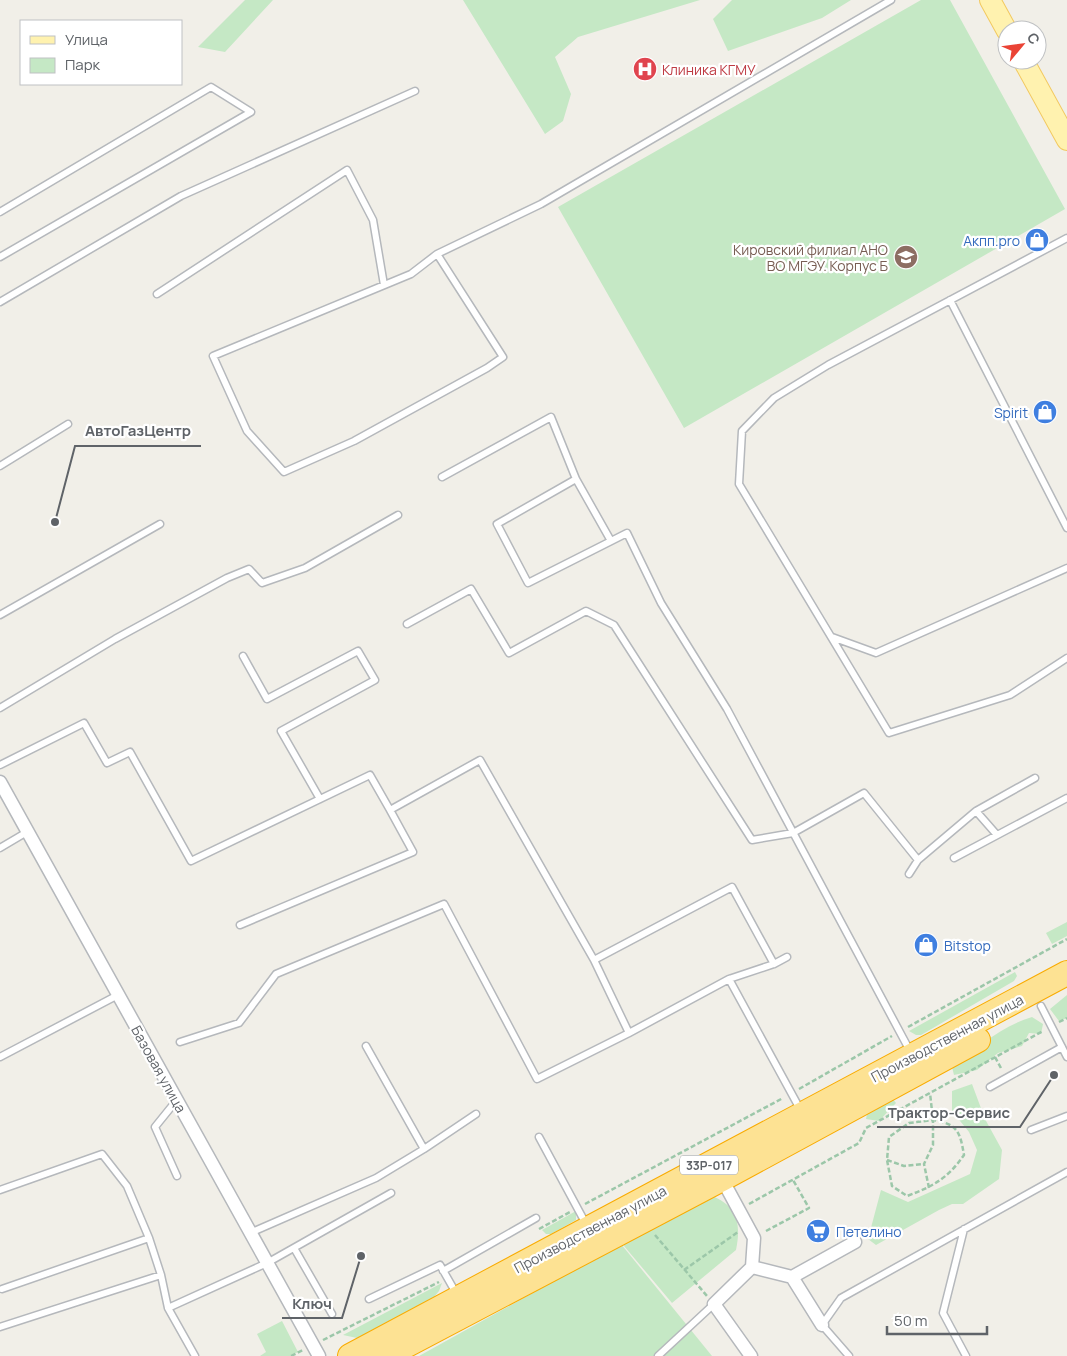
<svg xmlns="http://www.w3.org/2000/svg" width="1067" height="1356" font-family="Manrope,sans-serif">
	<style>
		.green { fill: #c5e8c5 }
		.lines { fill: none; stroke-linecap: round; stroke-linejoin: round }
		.lane-casing { stroke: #b5b8bc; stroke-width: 9 }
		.street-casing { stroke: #b5b8bc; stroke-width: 15 }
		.primary-casing { stroke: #f2c960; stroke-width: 22 }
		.highway-casing { stroke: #f9ab00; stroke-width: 26 }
		.path { stroke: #9cc7a9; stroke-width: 2.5; stroke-dasharray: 5 2.5; stroke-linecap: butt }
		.lane { stroke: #fff; stroke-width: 6 }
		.street { stroke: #fff; stroke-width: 12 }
		.primary { stroke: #fff2af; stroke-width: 20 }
		.highway { stroke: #fde293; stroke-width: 24 }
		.labels { text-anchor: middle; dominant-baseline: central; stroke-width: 4.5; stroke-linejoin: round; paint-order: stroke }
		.shield { fill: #fff; stroke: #8f9295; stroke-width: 1 }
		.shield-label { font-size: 12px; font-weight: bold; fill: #5f6368 }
		.health-label { font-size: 14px; fill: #be3a42; stroke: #fff; text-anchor: start }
		.shop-label { font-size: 14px; fill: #366cbe; stroke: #fff; text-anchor: end }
		.education-label { font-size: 14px; fill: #785e54; stroke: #fff; text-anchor: end }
		.street-label { font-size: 14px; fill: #5f6368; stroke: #fff }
		.leader { fill: none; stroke: #5f6368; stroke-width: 2 }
		.callout-dot { fill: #5f6368; stroke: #fff; stroke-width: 2 }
		.callout-label { font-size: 15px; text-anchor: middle; font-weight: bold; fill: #5f6368; stroke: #fff; stroke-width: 4.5; stroke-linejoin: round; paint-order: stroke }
	</style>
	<rect width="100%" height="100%" fill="#f1efe8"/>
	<path class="green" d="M 245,0 L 273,0 L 225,52 L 198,47 Z
		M 463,0 L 700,0 L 578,37 L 555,57 L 571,94 L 563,121 L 545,134 Z
		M 732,0 L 851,0 L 822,18 L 728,51 L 713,19 Z
		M 921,0 L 950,0 L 1065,209 L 684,428 L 558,207 Z
		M 1067,922 L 1067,936 L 1052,944 L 1046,933 Z
		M 1015,972 L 1017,976 L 1014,981 L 921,1035 L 916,1035 L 909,1031 Z
		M 1067,995 L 1067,1018 L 1059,1021 L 1050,1009 Z
		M 1032,1017 L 1043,1024 L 1041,1034 L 1029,1033 L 1022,1046 L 998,1053 L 977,1070 L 954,1075 L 952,1067 C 976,1048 1002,1026 1032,1017 Z
		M 972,1084 L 985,1119 L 1002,1150 L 999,1179 L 963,1204 L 952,1204 L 939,1210 L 876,1245 L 868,1239 L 881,1190 L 908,1202 L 970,1174 L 977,1150 L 969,1132 L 952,1111 L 952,1091 Z
		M 892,1098 L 896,1103 L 879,1121 L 866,1119 L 868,1110 Z
		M 706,1194 C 736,1203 742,1221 736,1250 L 672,1303 L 619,1240 Z
		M 576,1211 L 576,1220 L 551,1234 L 546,1234 L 542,1230 Z
		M 621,1244 L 712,1356 L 419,1356 Z
		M 442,1283 L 439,1291 L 434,1297 L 357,1338 L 343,1335 Z
		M 282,1321 L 298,1352 L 290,1356 L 260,1356 L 266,1352 L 257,1334 Z"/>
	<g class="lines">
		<g class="lane-casing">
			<path id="lane" d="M 0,212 L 211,87 L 251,112 L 0,257
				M 1067,238 L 828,365 L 774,398 L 742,431 L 739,484 L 889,733 L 1010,695 L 1067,658
				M 437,254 L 503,357 L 487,368 L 354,441 L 284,472 L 247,431 L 213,356 L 411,274 L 437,254 L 541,204 L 891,0
				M 157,294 L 347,170 L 373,220 L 384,285
				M 950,300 L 1067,528
				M 0,302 L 181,196 L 415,91
				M 0,466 L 68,424
				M 442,477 L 551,417 L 576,479
				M 611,541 L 576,479 L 497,524 L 528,583 L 627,533 L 661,603 L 727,709 L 910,1051
				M 0,615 L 160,524
				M 407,624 L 471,589 L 509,653 L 586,611 L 614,625 L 752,840 L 793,833 L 864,793 L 918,860 L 976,811 L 997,835
				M 832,637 L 876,653 L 1067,568
				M 243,656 L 267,699 L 358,651 L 375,680 L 281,731 L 320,799
				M 0,708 L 115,639 L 227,578 L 249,569 L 262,583 L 305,568 L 398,515
				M 0,765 L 84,723 L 107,763 L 130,752 L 191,861 L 370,775 L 390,810 L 480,760 L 594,960 L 629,1033 L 537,1079 L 444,904 L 276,974 L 239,1023 L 180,1042
				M 976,811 L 1035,778
				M 0,848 L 27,832
				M 954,858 L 1067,798
				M 909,874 L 918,860
				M 240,925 L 413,852 L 390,810
				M 787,957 L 774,964 L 729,979 L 800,1109
				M 594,960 L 732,887 L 774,964
				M 1041,1006 L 1067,1057
				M 629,1033 L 729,979
				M 0,1057 L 118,995
				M 990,1087 L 1062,1047
				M 176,1101 L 155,1127 L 177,1176
				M 1031,1130 L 1067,1116
				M 539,1137 L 586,1224
				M 424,1149 L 476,1114
				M 0,1190 L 102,1154 L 127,1186 L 149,1238
				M 964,1229 L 943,1313 L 966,1356
				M 250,1233 L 376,1178 L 424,1149 L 366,1046
				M 294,1248 L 332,1314
				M 443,1271 L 536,1218
				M 2,1289 L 149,1238 L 161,1275
				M 369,1299 L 440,1265 L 456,1293
				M 168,1308 L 195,1356
				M 0,1327 L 161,1275 L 168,1308 L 267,1263 L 391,1193
				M 658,1356 L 714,1304
				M 849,1356 L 822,1325 L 841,1298 L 1067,1172"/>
		</g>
		<g class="street-casing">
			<path id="street" d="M 0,782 L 319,1356
				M 722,1179 L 754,1238 L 752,1267 L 714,1304 L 751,1356
				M 752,1267 L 792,1277 L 855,1242
				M 792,1277 L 822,1325"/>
		</g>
		<g class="primary-casing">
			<path id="primary" d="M 990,0 L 1007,31
				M 1023,60 L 1067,140"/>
		</g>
		<g class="highway-casing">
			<path id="highway" d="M 350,1356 L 1067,973
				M 386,1356 L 722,1179 L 978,1040"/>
		</g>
		<path class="path" d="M 1059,1022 L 1067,1018
			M 908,1027 L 1067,939
			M 995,1057 L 1002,1070
			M 799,1089 L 892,1036
			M 887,1160 L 904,1166 L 924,1164
			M 929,1188 L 924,1164 L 933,1145 L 933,1120 L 909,1123 L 889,1137 L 887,1160 L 892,1186 L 907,1196 C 934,1186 948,1178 964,1155 C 960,1132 958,1124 933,1120 L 930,1093
			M 585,1204 L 783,1098
			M 749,1204 L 859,1143 L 866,1128 L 1043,1031
			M 539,1229 L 570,1212
			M 766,1231 L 809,1208 L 793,1180
			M 655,1235 L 707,1296
			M 684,1270 L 738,1232
			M 323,1340 L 439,1282
			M 291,1356 L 303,1350"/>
		<use href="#lane" class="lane"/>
		<use href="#street" class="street"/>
		<use href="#primary" class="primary"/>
		<use href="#highway" class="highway"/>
	</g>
	<defs>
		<g id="hospital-disc" transform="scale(1.25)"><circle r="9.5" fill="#e0444e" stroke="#fff"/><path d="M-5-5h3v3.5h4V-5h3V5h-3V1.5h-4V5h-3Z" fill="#fff"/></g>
		<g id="shop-disc" transform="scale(1.25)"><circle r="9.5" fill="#3f7fe0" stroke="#fff"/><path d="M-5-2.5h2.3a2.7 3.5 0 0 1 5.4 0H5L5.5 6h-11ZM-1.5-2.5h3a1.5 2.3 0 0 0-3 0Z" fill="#fff"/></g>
		<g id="university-disc" transform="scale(1.25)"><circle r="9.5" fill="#8d6e63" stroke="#fff"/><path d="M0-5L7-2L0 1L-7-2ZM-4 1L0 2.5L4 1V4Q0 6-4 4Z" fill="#fff"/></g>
		<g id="supermarket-disc" transform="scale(1.25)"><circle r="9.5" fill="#3f7fe0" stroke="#fff"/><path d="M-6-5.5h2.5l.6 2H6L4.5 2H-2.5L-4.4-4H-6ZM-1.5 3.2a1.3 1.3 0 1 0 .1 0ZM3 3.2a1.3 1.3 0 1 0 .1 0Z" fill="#fff"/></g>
	</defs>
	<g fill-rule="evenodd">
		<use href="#hospital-disc" x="645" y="69"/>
		<use href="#shop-disc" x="1037" y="240"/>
		<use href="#university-disc" x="906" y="257"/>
		<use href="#shop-disc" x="1045" y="412"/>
		<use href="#shop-disc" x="926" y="945"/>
		<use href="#supermarket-disc" x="818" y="1231"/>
	</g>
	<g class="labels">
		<rect class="shield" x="680" y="1155.5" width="58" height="19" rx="4"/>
		<g class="shield-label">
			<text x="709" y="1165">33Р-017</text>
		</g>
		<g class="health-label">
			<text x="662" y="69">Клиника КГМУ</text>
		</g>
		<g class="shop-label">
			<text x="1020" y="240">Акпп.pro</text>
			<text x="1028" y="412">Spirit</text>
			<text x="944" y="945" text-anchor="start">Bitstop</text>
			<text x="836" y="1231" text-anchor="start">Петелино</text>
		</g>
		<g class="education-label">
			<text x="888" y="249">Кировский филиал АНО<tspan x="888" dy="16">ВО МГЭУ. Корпус Б</tspan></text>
		</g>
		<g class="street-label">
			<text transform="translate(947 1038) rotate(-28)">Производственная улица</text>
			<text transform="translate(159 1069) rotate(61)">Базовая улица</text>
			<text transform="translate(590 1229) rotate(-28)">Производственная улица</text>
		</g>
	</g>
	<path class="leader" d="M55 522L75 446H201M1054 1075L1020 1127H877M361 1256L342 1318H282"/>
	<g class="callout-dot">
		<circle cx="55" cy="522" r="5"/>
		<circle cx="1054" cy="1075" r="5"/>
		<circle cx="361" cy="1256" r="5"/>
	</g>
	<g class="callout-label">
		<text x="138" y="436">АвтоГазЦентр</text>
		<text x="949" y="1118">Трактор-Сервис</text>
		<text x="312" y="1309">Ключ</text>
	</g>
	<rect x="20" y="20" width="162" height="65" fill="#ffffff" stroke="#bfc1c3"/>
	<rect x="30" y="36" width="25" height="8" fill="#fff2af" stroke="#bfc1c3"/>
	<text x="65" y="45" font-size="15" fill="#5f6368">Улица</text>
	<rect x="30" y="58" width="25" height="15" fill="#c5e8c5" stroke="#bfc1c3"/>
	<text x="65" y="70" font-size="15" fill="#5f6368">Парк</text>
	<g transform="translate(1022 45) rotate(61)"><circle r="24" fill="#ffffff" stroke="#bfc1c3"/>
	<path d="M0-4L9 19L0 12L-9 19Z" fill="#ea4335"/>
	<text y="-8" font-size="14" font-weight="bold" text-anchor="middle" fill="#5f6368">С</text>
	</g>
	<path d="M887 1326v8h100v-8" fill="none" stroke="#5f6368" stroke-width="2.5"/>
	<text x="894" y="1326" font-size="15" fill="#5f6368" stroke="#ffffff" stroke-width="4" paint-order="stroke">50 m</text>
</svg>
